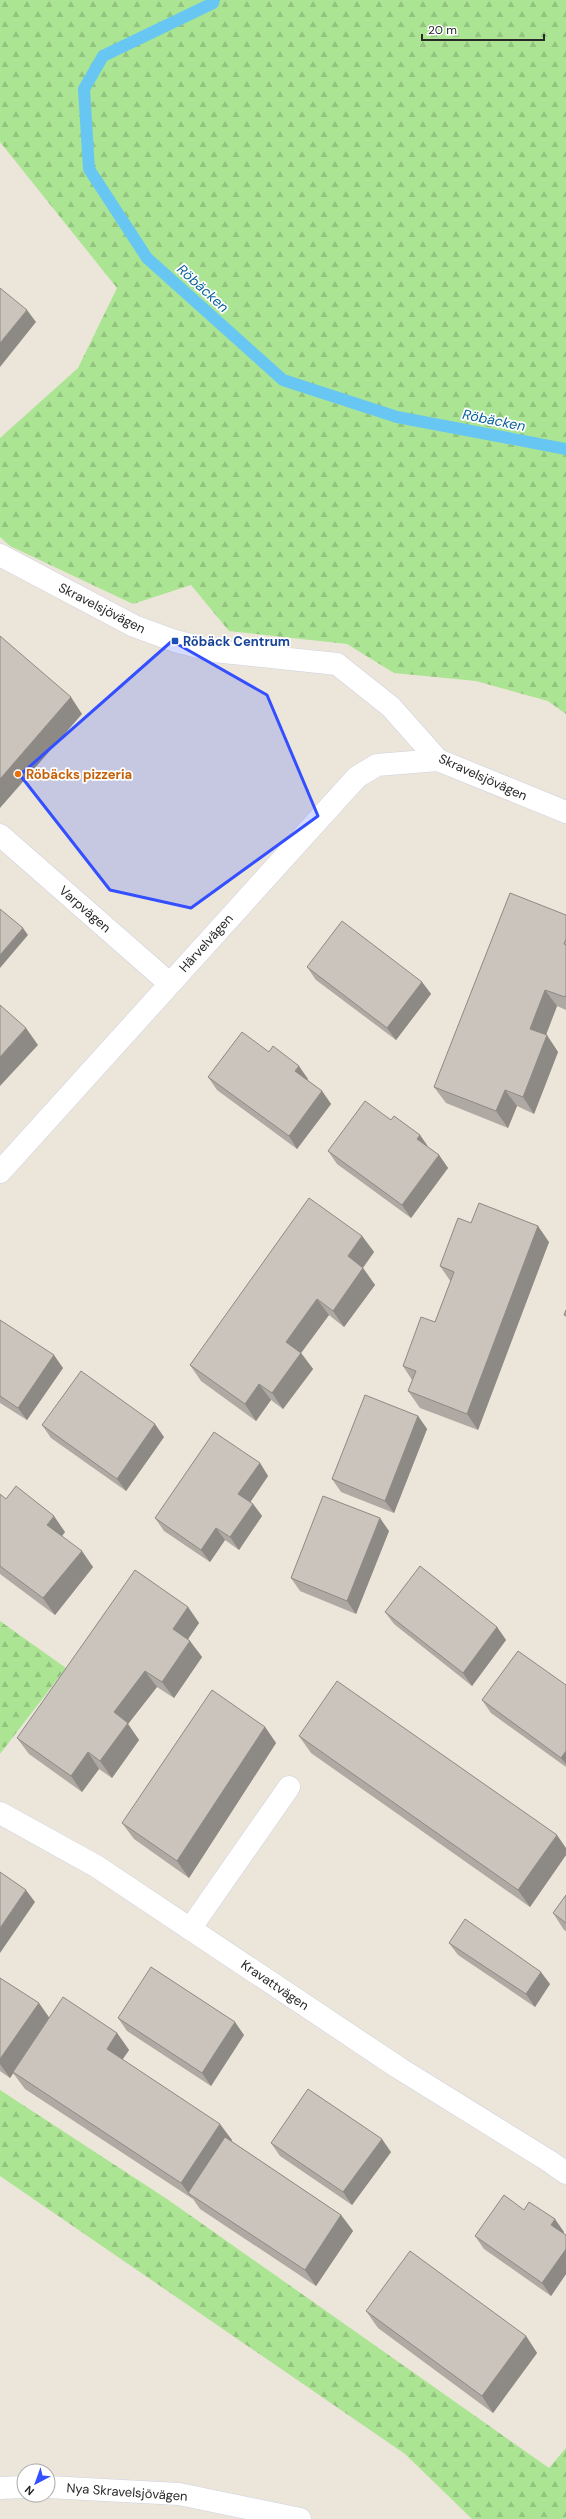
<svg xmlns="http://www.w3.org/2000/svg" width="566" height="2519" font-family="'DM Sans',sans-serif">
	<style>
		.forest { fill: url(#forest-firs) }
		.lines { fill: none; stroke-linecap: round; stroke-linejoin: round }
		.stream { stroke: #68c7f2; stroke-width: 12 }
		.service-casing { stroke: #cfd1e2; stroke-width: 23 }
		.minor-casing { stroke: #cfd1e2; stroke-width: 23 }
		.tertiary-casing { stroke: #cfd1e2; stroke-width: 23 }
		.secondary-casing { stroke: #cfd1e2; stroke-width: 23 }
		.service { stroke: #fff; stroke-width: 22 }
		.minor { stroke: #fff; stroke-width: 22 }
		.tertiary { stroke: #fff; stroke-width: 22 }
		.secondary { stroke: #fff; stroke-width: 22 }
		.wall { fill: #aea9a2 }
		.shaded-wall { fill: #8d8984 }
		.building { fill: #cac4bc; stroke: #8d8984 }
		.marked { fill: #334fff; fill-opacity: 0.2; stroke: #334fff; stroke-width: 3; stroke-linejoin: round }
		.transit-dot { fill: #1a4fb4; stroke: #fff; stroke-width: 1.5 }
		.food-dot { fill: #e8710a; stroke: #fff; stroke-width: 1.5 }
		.labels { text-anchor: middle; dominant-baseline: central; stroke-width: 3.5; stroke-linejoin: round; paint-order: stroke }
		.street-label { font-size: 13px; fill: #282828; stroke: #fff }
		.transit-label { font-size: 13px; font-weight: bold; fill: #164399; stroke: #fff; text-anchor: start }
		.food-label { font-size: 13px; font-weight: bold; fill: #c56008; stroke: #fff; text-anchor: start }
		.water-label { font-size: 14px; font-style: italic; fill: #09629c; stroke: #fff }
	</style>
	<defs>
		<pattern id="forest-firs" width="22" height="20" patternUnits="userSpaceOnUse"><rect width="22" height="20" fill="#abe593"/><path d="M5 1l3.5 6h-7zM16 11l3.5 6h-7z" fill="#93c47f"/></pattern>
	</defs>
	<rect width="100%" height="100%" fill="#ece5d9"/>
	<path class="forest" d="M 0,0 L 566,0 L 566,714 L 548,701 L 476,681 L 394,673 L 347,644 L 229,631 L 191,585 L 133,604 L 10,546 L 0,537 L 0,438 L 78,368 L 117,288 L 0,142 Z
		M 0,1621 L 66,1668 L 0,1754 Z
		M 0,2090 L 167,2199 L 549,2468 L 566,2448 L 566,2519 L 472,2519 L 405,2454 L 0,2176 Z"/>
	<g class="lines">
		<path class="stream" d="M 214,0 L 213,3 L 103,56 L 84,89 L 89,169 L 147,258 L 283,380 L 397,417 L 566,449"/>
		<g class="service-casing">
			<path id="service" d="M 190,1929 L 289,1787
				M 549,2161 L 566,2173"/>
		</g>
		<g class="minor-casing">
			<path id="minor" d="M 0,1813 L 96,1866 L 399,2068 L 549,2161"/>
		</g>
		<g class="tertiary-casing">
			<path id="tertiary" d="M 0,555 L 134,626 L 175,641 L 214,651 L 337,664 L 391,707 L 438,760 L 566,812
				M 0,835 L 169,983
				M 0,1172 L 357,777 L 377,765 L 438,760"/>
		</g>
		<g class="secondary-casing">
			<path id="secondary" d="M 48,2487 L 179,2494 L 300,2519
				M 0,2488 L 24,2487"/>
		</g>
		<use href="#service" class="service"/>
		<use href="#minor" class="minor"/>
		<use href="#tertiary" class="tertiary"/>
		<use href="#secondary" class="secondary"/>
	</g>
	<path class="wall" d="M 566,915 L 566,1010 L 557,1006 L 546,1035 L 558,1052 L 534,1114 L 517,1106 L 508,1128 L 446,1103 L 434,1087 Z
		M 307,967 L 422,982 L 431,994 L 396,1040 L 316,980 Z
		M 269,1052 L 308,1079 L 307,1080 L 322,1091 L 331,1104 L 297,1149 L 217,1090 L 208,1077 Z
		M 391,1120 L 420,1135 L 428,1147 L 439,1155 L 448,1168 L 411,1218 L 337,1164 L 328,1151 Z
		M 471,1223 L 549,1242 L 478,1430 L 420,1408 L 408,1391 L 412,1380 L 403,1366 L 435,1322 L 451,1282 L 440,1266 Z
		M 362,1236 L 374,1252 L 363,1268 L 375,1285 L 344,1327 L 329,1315 L 301,1353 L 313,1369 L 283,1409 L 271,1400 L 256,1421 L 201,1381 L 190,1365 Z
		M 0,1320 L 63,1368 L 27,1420 L 0,1403 Z
		M 418,1416 L 427,1429 L 394,1513 L 341,1492 L 332,1479 Z
		M 42,1425 L 164,1437 L 126,1491 L 51,1438 Z
		M 260,1463 L 268,1476 L 250,1502 L 253,1504 L 262,1516 L 239,1550 L 225,1540 L 210,1562 L 164,1531 L 155,1518 Z
		M 0,1494 L 6,1499 L 65,1532 L 62,1536 L 93,1567 L 55,1615 L 0,1574 Z
		M 389,1531 L 356,1614 L 300,1591 L 291,1578 Z
		M 188,1607 L 199,1623 L 188,1639 L 202,1657 L 174,1698 L 157,1687 L 128,1724 L 139,1740 L 112,1778 L 99,1769 L 82,1792 L 29,1754 L 17,1738 Z
		M 385,1612 L 497,1627 L 506,1640 L 472,1686 L 394,1624 Z
		M 566,1685 L 566,1767 L 491,1713 L 482,1700 Z
		M 265,1727 L 276,1743 L 189,1878 L 134,1839 L 122,1823 Z
		M 299,1736 L 566,1848 L 566,1855 L 530,1907 L 311,1753 Z
		M 566,1895 L 566,1931 L 564,1930 L 553,1913 Z
		M 449,1943 L 550,1984 L 535,2007 L 458,1955 Z
		M 0,1978 L 49,2018 L 117,2033 L 129,2050 L 122,2060 L 232,2140 L 231,2141 L 341,2215 L 353,2231 L 316,2286 L 200,2209 L 193,2199 L 25,2089 L 13,2073 L 10,2078 L 0,2071 Z
		M 118,2018 L 244,2035 L 211,2086 L 127,2031 Z
		M 271,2143 L 391,2152 L 352,2205 L 280,2156 Z
		M 524,2210 L 564,2232 L 563,2233 L 566,2235 L 566,2274 L 551,2296 L 484,2249 L 475,2236 Z
		M 366,2311 L 526,2336 L 537,2353 L 493,2413 L 378,2328 Z"/>
	<path class="shaded-wall" d="M 27,310 L 36,322 L 0,367 L 0,343 Z
		M 71,697 L 82,714 L 0,808 L 0,779 Z
		M 23,928 L 28,935 L 0,968 L 0,955 Z
		M 422,982 L 431,994 L 396,1040 L 387,1028 Z
		M 545,990 L 557,1006 L 542,1045 L 530,1029 Z
		M 26,1028 L 38,1045 L 0,1086 L 0,1057 Z
		M 547,1035 L 558,1052 L 534,1114 L 523,1097 Z
		M 299,1066 L 308,1079 L 304,1084 L 295,1071 Z
		M 505,1090 L 517,1106 L 508,1128 L 496,1111 Z
		M 322,1091 L 331,1104 L 297,1149 L 289,1136 Z
		M 420,1135 L 429,1148 L 417,1139 Z
		M 439,1155 L 448,1168 L 411,1218 L 402,1205 Z
		M 538,1226 L 549,1242 L 478,1430 L 467,1414 Z
		M 362,1236 L 374,1252 L 359,1273 L 348,1256 Z
		M 363,1268 L 375,1285 L 344,1327 L 333,1311 Z
		M 317,1299 L 329,1315 L 301,1353 L 313,1369 L 283,1409 L 272,1393 L 286,1342 Z
		M 54,1355 L 63,1368 L 27,1420 L 18,1408 Z
		M 259,1384 L 271,1400 L 256,1421 L 245,1404 Z
		M 418,1416 L 427,1429 L 394,1513 L 385,1501 Z
		M 155,1424 L 164,1437 L 126,1491 L 117,1479 Z
		M 260,1463 L 268,1476 L 247,1507 L 238,1494 Z
		M 253,1504 L 262,1516 L 239,1550 L 230,1537 Z
		M 54,1516 L 65,1532 L 58,1541 L 47,1525 Z
		M 380,1518 L 389,1531 L 356,1614 L 347,1601 Z
		M 216,1528 L 225,1540 L 210,1562 L 201,1550 Z
		M 82,1551 L 93,1567 L 55,1615 L 43,1598 Z
		M 188,1607 L 199,1623 L 184,1645 L 173,1629 Z
		M 497,1627 L 506,1640 L 472,1686 L 463,1673 Z
		M 190,1641 L 202,1657 L 174,1698 L 162,1682 Z
		M 145,1671 L 157,1687 L 128,1724 L 139,1740 L 112,1778 L 100,1761 L 114,1712 Z
		M 265,1727 L 276,1743 L 189,1878 L 177,1861 Z
		M 566,1751 L 566,1764 L 561,1758 Z
		M 88,1752 L 99,1769 L 82,1792 L 71,1776 Z
		M 557,1835 L 566,1848 L 566,1855 L 530,1907 L 518,1890 Z
		M 26,1890 L 35,1902 L 0,1953 L 0,1928 Z
		M 541,1972 L 550,1984 L 535,2007 L 526,1994 Z
		M 39,2003 L 51,2020 L 10,2078 L 0,2064 L 0,2059 Z
		M 235,2022 L 244,2035 L 211,2086 L 202,2073 Z
		M 117,2033 L 129,2050 L 118,2066 L 107,2049 Z
		M 220,2124 L 232,2140 L 195,2197 L 188,2193 L 193,2199 L 181,2183 Z
		M 382,2139 L 391,2152 L 352,2205 L 343,2192 Z
		M 341,2215 L 353,2231 L 316,2286 L 305,2270 Z
		M 555,2219 L 564,2232 L 560,2238 L 551,2225 Z
		M 566,2249 L 566,2274 L 551,2296 L 542,2283 Z
		M 526,2336 L 537,2353 L 493,2413 L 482,2396 Z"/>
	<path class="building" d="M 0,288 L 27,310 L 0,343 Z
		M 0,636 L 71,697 L 0,779 Z
		M 510,893 L 566,915 L 566,939 L 564,944 L 566,945 L 566,995 L 565,997 L 545,990 L 530,1029 L 547,1035 L 523,1097 L 505,1090 L 496,1111 L 434,1087 Z
		M 0,909 L 23,928 L 0,955 Z
		M 342,921 L 422,982 L 387,1028 L 307,967 Z
		M 0,1005 L 26,1028 L 0,1057 Z
		M 242,1032 L 269,1052 L 273,1046 L 299,1066 L 295,1071 L 322,1091 L 289,1136 L 208,1077 Z
		M 365,1101 L 391,1120 L 394,1116 L 420,1135 L 417,1139 L 439,1155 L 402,1205 L 328,1151 Z
		M 309,1198 L 362,1236 L 348,1256 L 363,1268 L 333,1311 L 317,1299 L 286,1342 L 301,1353 L 272,1393 L 259,1384 L 245,1404 L 190,1365 Z
		M 479,1203 L 538,1226 L 467,1414 L 408,1391 L 416,1371 L 403,1366 L 421,1317 L 435,1322 L 454,1272 L 440,1266 L 458,1218 L 471,1223 Z
		M 566,1310 L 566,1316 L 564,1315 Z
		M 0,1320 L 54,1355 L 18,1408 L 0,1396 Z
		M 81,1371 L 155,1424 L 117,1479 L 42,1425 Z
		M 365,1395 L 418,1416 L 385,1501 L 332,1479 Z
		M 214,1432 L 260,1463 L 238,1494 L 253,1504 L 230,1537 L 216,1528 L 201,1550 L 155,1518 Z
		M 16,1486 L 54,1516 L 47,1525 L 82,1551 L 43,1598 L 0,1566 L 0,1494 L 6,1499 Z
		M 323,1496 L 380,1518 L 347,1601 L 291,1578 Z
		M 420,1566 L 497,1627 L 463,1673 L 385,1612 Z
		M 135,1570 L 188,1607 L 173,1629 L 190,1641 L 162,1682 L 145,1671 L 114,1712 L 128,1723 L 100,1761 L 88,1752 L 71,1776 L 17,1738 Z
		M 518,1651 L 566,1685 L 566,1751 L 561,1758 L 482,1700 Z
		M 337,1681 L 557,1835 L 518,1890 L 299,1736 Z
		M 212,1690 L 265,1727 L 177,1861 L 122,1823 Z
		M 0,1872 L 26,1890 L 0,1928 Z
		M 566,1895 L 566,1923 L 553,1913 Z
		M 465,1919 L 541,1972 L 526,1994 L 449,1943 Z
		M 151,1967 L 235,2022 L 202,2073 L 118,2018 Z
		M 0,1978 L 39,2003 L 0,2059 Z
		M 63,1997 L 117,2033 L 107,2049 L 220,2124 L 181,2183 L 13,2072 Z
		M 308,2089 L 382,2139 L 343,2192 L 271,2143 Z
		M 225,2137 L 341,2215 L 305,2270 L 188,2193 Z
		M 504,2195 L 524,2210 L 529,2202 L 555,2219 L 551,2225 L 566,2235 L 566,2249 L 542,2283 L 475,2236 Z
		M 410,2251 L 526,2336 L 482,2396 L 366,2311 Z"/>
	<path class="marked" d="M 172,641 L 267,695 L 318,816 L 191,908 L 110,890 L 20,775 Z"/>
	<rect class="transit-dot" x="171" y="637" width="8" height="8" rx="2"/>
	<circle class="food-dot" cx="18" cy="774" r="4"/>
	<g class="labels">
		<g class="street-label">
			<text transform="translate(102 608) rotate(27)">Skravelsjövägen</text>
			<text transform="translate(483 777) rotate(24)">Skravelsjövägen</text>
			<text transform="translate(85 909) rotate(41)">Varpvägen</text>
			<text transform="translate(206 943) rotate(-48)">Härvelvägen</text>
			<text transform="translate(275 1985) rotate(34)">Kravattvägen</text>
			<text transform="translate(127 2492) rotate(4)">Nya Skravelsjövägen</text>
		</g>
		<g class="transit-label">
			<text x="183" y="641">Röbäck Centrum</text>
		</g>
		<g class="food-label">
			<text x="26" y="774">Röbäcks pizzeria</text>
		</g>
		<g class="water-label">
			<text transform="translate(203 288) rotate(42)">Röbäcken</text>
			<text transform="translate(494 420) rotate(11)">Röbäcken</text>
		</g>
	</g>
	<g transform="translate(36 2483) rotate(221)"><circle r="19" fill="#ffffff" stroke="#a9a9a9"/>
	<path d="M0-3L7 15L0 10L-7 15Z" fill="#334fff"/>
	<text y="-6" font-size="11" font-weight="bold" text-anchor="middle" fill="#282828">N</text>
	</g>
	<path d="M422 34v6h122v-6" fill="none" stroke="#282828" stroke-width="2"/>
	<text x="428" y="34" font-size="12" fill="#282828" stroke="#ffffff" stroke-width="3" paint-order="stroke">20 m</text>
</svg>
